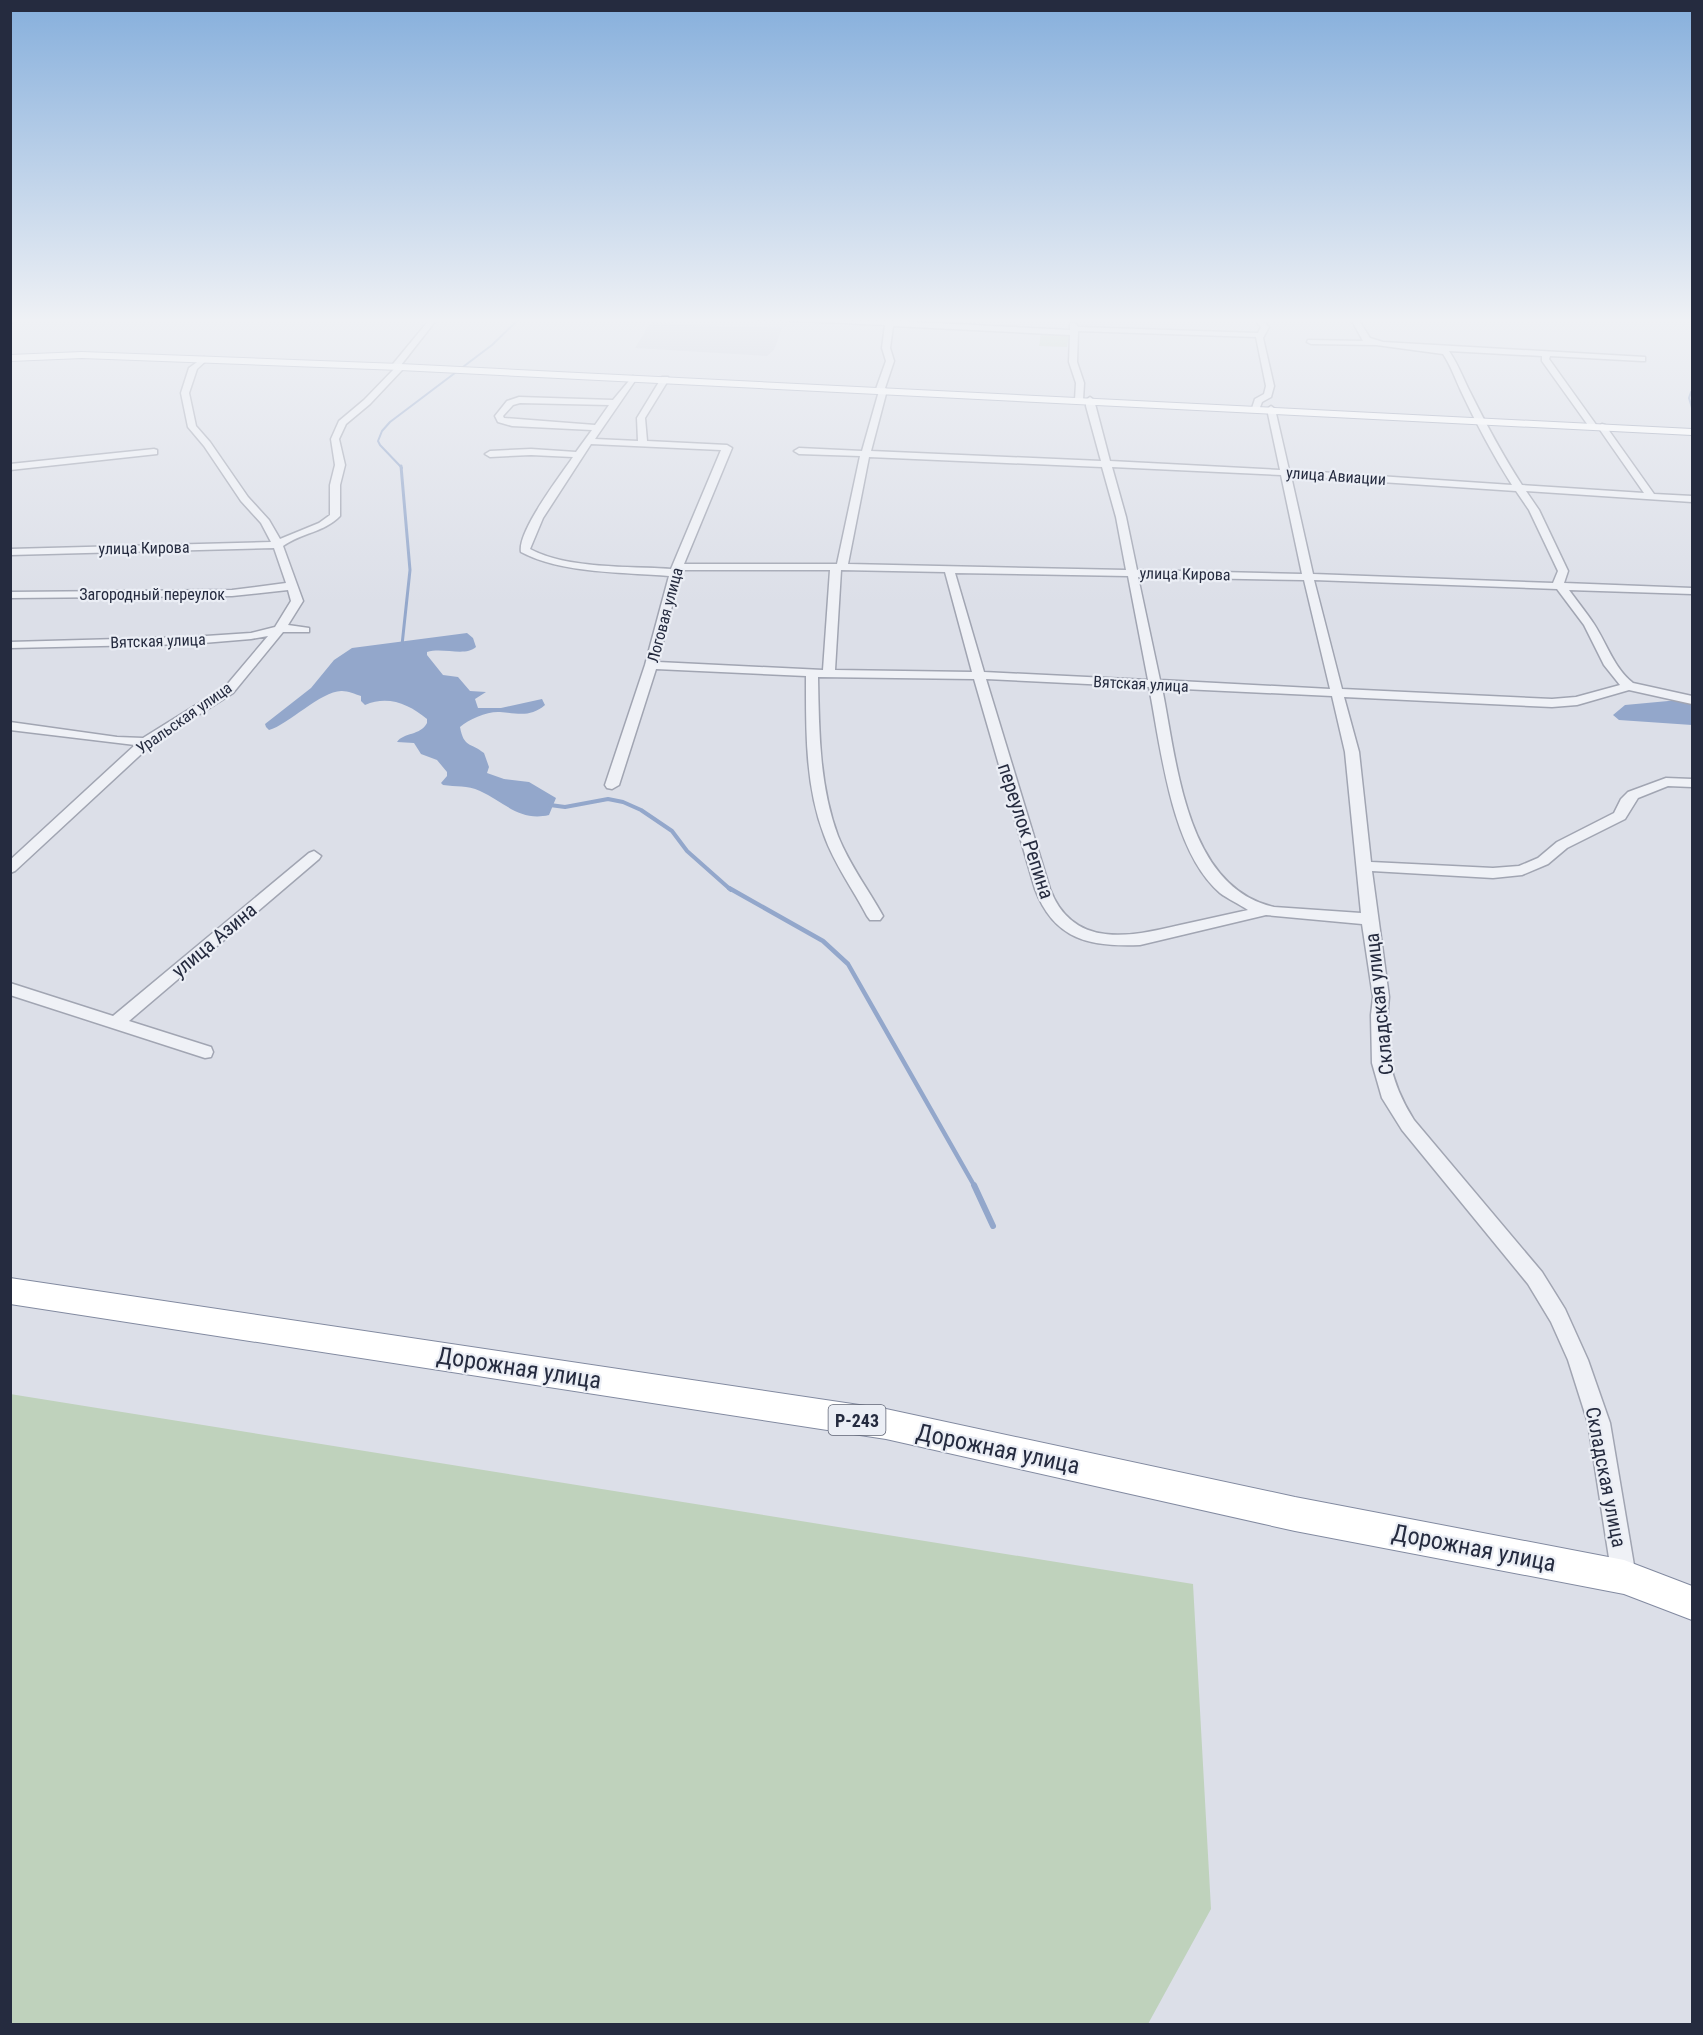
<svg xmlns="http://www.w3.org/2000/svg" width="1703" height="2035" font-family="'Roboto Condensed',sans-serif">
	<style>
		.built { fill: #caceda }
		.green { fill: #bfd2bc }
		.water { fill: #93a7cb }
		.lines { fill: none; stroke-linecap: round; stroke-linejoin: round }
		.stream-far4 { stroke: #93a7cb; stroke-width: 2 }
		.stream-far3 { stroke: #93a7cb; stroke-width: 3 }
		.stream-far2 { stroke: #93a7cb; stroke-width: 4 }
		.stream-far1 { stroke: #93a7cb; stroke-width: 4.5 }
		.stream { stroke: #93a7cb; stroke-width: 6 }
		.minor-casing { stroke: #a1a5b2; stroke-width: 3 }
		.major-casing { stroke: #9aa1b4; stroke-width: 2 }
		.highway-casing { stroke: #828aa0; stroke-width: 2 }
		.minor { fill: #eff1f6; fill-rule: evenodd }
		.major { fill: #fff; fill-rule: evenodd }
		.highway { fill: #fff; fill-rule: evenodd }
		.labels { text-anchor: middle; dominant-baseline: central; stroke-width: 4.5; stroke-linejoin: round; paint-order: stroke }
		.far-street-label { font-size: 16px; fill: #252b3f; stroke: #ebeef5 }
		.shield { fill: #ebeef5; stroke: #606676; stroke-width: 1.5 }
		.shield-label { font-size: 18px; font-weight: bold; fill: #252b3f }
		.street-label { font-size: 20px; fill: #252b3f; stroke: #ebeef5 }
		.near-street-label { font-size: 24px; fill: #252b3f; stroke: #ebeef5 }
	</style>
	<rect width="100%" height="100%" fill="#dcdfe8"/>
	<path class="built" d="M 651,322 L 687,325 L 782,328 L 774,350 L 767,356 L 635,348 Z"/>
	<path class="green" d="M 1041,332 L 1069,335 L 1067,347 L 1039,346 Z
		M 10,1394 L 1193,1584 L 1211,1909 L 1148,2024 L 11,2024 Z"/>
	<path class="water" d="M 467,633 L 473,638 L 476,647 C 465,657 443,647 427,652 L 427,655 L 443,675 L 458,677 L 470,691 L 486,692 L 475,699 L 478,708 L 501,708 L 542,699 L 545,705 C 530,718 517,713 500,712 C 488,711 469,719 460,727 C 464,748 470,742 484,753 L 489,767 L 487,773 L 504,779 L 529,782 L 556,798 L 549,815 C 520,822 504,802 480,791 C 467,785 456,787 443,785 L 441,783 L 447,776 L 447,772 L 437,760 L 421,754 L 414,743 L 397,742 C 404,732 420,736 427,723 L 427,719 C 409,704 388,695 365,705 L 361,701 L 361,696 C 355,694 348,691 342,691 C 322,690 288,725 269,730 L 266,727 L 265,724 L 311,688 L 334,660 L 352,648 Z
		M 1679,700 L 1692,703 L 1692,725 L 1619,720 L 1613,715 L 1625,705 Z"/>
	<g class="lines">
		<path class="stream-far4" d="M 1691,392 L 1689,398 L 1692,408
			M 402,468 L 380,445 L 378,441 L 382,431 L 390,422 L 492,345 L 519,319"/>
		<path class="stream-far3" d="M 401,466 L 410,570 L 402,645"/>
		<path class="stream-far2" d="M 550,805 L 565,807 L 608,799 L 623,802 L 641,810 L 672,831 L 687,851 L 731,890"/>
		<path class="stream-far1" d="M 729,888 L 823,941 L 848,964 L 975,1187"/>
		<path class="stream" d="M 974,1185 L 993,1226"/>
		<g class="minor-casing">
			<path id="minor" d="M 10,319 L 21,319 L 10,323 Z
				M 430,319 L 437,319 L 401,365 L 403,369 L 370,404 L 346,424 L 339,439 L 345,465 L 340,485 L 340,516 C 325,532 301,533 283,546 L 303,601 L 288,625 L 309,628 L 309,632 L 283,632 L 233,693 L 151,745 L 15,871 L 10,873 L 10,860 L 135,745 L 10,730 L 10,722 L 117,737 L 143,738 L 225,687 L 268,636 L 251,639 L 191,644 L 10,648 L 10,642 L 191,637 L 251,633 L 275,627 L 291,601 L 288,590 L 232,596 L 10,598 L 10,592 L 232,590 L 286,583 L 274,548 L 10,555 L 10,549 L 271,542 L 261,523 L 241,501 L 204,446 L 188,427 L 181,393 L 189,368 L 204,357 L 208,359 L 197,369 L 189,393 L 196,426 L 210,442 L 248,497 L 269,520 L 280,539 L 319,523 L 330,515 L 330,485 L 335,465 L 331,439 L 339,421 L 364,400 L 395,368 L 393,364 Z
				M 754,319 L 915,322 L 1070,330 L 1070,324 L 1074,322 L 1078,327 L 1258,333 L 1261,327 L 1254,319 L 1262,319 L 1269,327 L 1263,338 L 1274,386 L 1271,397 L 1262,402 L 1259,410 L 1256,411 L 1252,408 L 1255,399 L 1264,394 L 1266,386 L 1256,337 L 1078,331 L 1077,362 L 1084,383 L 1083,400 L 1079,403 L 1075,400 L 1076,383 L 1069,362 L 1070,335 L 893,326 L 890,348 L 894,361 L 885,388 L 887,390 L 871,451 L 1101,461 L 1086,406 L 1086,400 L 1090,397 L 1094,400 L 1110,461 L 1280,470 L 1267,409 L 1271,406 L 1275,409 L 1289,470 L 1512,485 C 1493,455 1476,423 1461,391 C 1455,378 1451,366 1443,354 L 1376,345 L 1311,344 L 1307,342 L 1308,340 L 1363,341 L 1351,319 L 1358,319 L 1370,338 L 1383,342 L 1645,357 L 1645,361 L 1642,361 L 1550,356 L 1549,359 L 1597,426 L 1593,429 L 1590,428 L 1542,361 L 1542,356 L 1449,351 C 1458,364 1463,378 1470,392 C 1486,424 1503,456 1522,485 L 1644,493 L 1598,427 L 1602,424 L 1605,425 L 1654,494 L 1692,496 L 1692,502 L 1526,491 L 1539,510 L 1568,571 L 1564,583 L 1692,588 L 1692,594 L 1569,590 C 1577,601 1586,612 1594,624 C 1607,644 1614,668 1633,683 L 1692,696 L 1692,704 L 1629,690 L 1577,705 L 1552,707 L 1344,697 L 1359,752 L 1371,862 L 1493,868 L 1519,866 L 1538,858 L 1557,842 L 1614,813 L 1621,799 L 1628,792 L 1666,778 L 1692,779 L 1692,787 L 1668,786 L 1638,798 L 1625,819 L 1567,848 L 1548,864 L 1522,875 L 1493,878 L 1372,871 L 1389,997 C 1384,1045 1388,1079 1414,1120 L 1542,1272 L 1565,1309 L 1588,1360 L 1610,1423 L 1636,1577 L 1632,1585 L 1624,1589 L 1616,1585 L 1612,1577 L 1588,1423 L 1568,1360 L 1551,1322 L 1528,1284 L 1402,1130 L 1382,1098 L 1372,1063 L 1371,1015 L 1373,997 L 1362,924 L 1266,915 L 1140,945 C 1090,947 1054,940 1035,889 L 974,679 L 818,677 C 819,730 819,785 838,836 C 849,864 868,889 883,916 L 880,920 L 870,920 L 867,916 C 853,889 834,864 824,835 C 805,785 806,730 806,676 L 656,669 L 619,785 L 612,789 L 607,788 L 605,785 L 645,665 L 669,576 C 624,572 562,574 521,552 C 517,532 560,476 573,457 L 531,455 L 490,457 L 485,454 L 490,451 L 531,449 L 576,452 L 592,430 L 512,426 L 498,422 L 495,416 L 507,401 L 519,397 L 613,400 L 633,376 L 637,378 L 595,439 L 638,441 L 637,418 L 662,377 L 668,377 L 669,379 L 645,418 L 647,441 L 727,445 L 732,448 L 684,564 L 837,564 L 860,456 L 799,454 L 794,451 L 799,448 L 862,451 L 879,391 L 876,389 L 886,361 L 882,348 L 885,325 ZM 520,403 L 609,405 L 595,425 L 504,418 L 503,416 L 513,405 ZM 591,444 L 721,450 L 671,569 C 629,566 567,569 530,549 L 543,518 ZM 869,457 L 1102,467 L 1116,517 L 1126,570 L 848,564 ZM 1112,467 L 1281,475 L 1302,574 L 1137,570 L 1126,517 ZM 1291,476 L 1516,491 L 1529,510 L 1558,571 L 1553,583 L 1313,574 ZM 681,570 L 830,570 L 823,670 L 658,662 ZM 841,570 L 945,572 L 972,672 L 835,670 ZM 955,573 L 1128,576 L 1148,680 L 984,672 ZM 1138,577 L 1304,580 L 1330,689 L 1160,680 ZM 1314,580 L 1557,589 L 1584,625 L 1604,665 L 1620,685 L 1576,697 L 1552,699 L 1342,689 ZM 986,679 L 1149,687 C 1161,748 1171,851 1220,893 C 1228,899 1239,904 1248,910 C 1225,915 1203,920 1180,925 C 1130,937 1073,949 1050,889 ZM 1162,688 L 1332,696 L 1345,752 L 1361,913 L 1274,907 C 1185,887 1177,761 1162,688 Z
				M 154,449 L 157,450 L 157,454 L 10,470 L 10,464 Z
				M 314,851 L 321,856 L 319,859 L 129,1021 L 211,1047 L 213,1052 L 211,1057 L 205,1058 L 10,995 L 10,983 L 113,1016 L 309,853 Z"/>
		</g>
		<g class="major-casing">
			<path id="major" d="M 82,352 L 400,364 L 1692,429 L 1692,435 L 400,370 L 82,358 L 10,361 L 10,355 Z"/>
		</g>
		<g class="highway-casing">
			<path id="highway" d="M 10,1278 L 886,1409 L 1295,1497 L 1624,1560 L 1692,1586 L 1692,1620 L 1624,1594 L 1295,1531 L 886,1439 L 10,1304 Z"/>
		</g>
		<use href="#minor" class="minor"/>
		<use href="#major" class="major"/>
		<use href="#highway" class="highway"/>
	</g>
	<linearGradient id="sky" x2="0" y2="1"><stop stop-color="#86afdc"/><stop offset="0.53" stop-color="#eff1f5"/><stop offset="1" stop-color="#eff1f5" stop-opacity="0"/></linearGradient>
	<rect width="1703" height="604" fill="url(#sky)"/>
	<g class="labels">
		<g class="far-street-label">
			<text transform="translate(1336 476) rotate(4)">улица Авиации</text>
			<text transform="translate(144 548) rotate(-1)">улица Кирова</text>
			<text transform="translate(1185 574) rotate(1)">улица Кирова</text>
			<text x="152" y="594">Загородный переулок</text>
			<text transform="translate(665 615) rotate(-75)">Логовая улица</text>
			<text transform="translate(158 641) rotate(-2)">Вятская улица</text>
			<text transform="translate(1141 684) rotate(3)">Вятская улица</text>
			<text transform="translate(184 718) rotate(-35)">Уральская улица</text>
		</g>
		<rect class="shield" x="828.5" y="1405" width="57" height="30" rx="4.5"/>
		<g class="shield-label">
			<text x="857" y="1420">Р-243</text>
		</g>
		<g class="street-label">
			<text transform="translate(1026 831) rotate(72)">переулок Репина</text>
			<text transform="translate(214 940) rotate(-40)">улица Азина</text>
			<text transform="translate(1379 1004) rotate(-96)">Складская улица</text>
			<text transform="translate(1606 1477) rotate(79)">Складская улица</text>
		</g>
		<g class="near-street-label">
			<text transform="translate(519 1368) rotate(9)">Дорожная улица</text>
			<text transform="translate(998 1449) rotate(12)">Дорожная улица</text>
			<text transform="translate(1474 1548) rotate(11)">Дорожная улица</text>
		</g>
	</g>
	<rect width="1703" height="2035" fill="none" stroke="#252b3f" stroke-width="24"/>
</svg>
